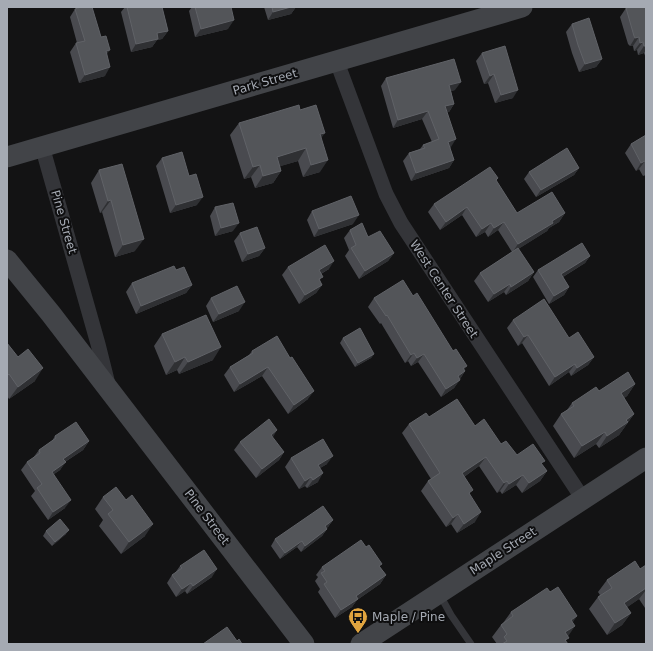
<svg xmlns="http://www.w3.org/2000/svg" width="653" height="651" font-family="'DejaVu Sans',sans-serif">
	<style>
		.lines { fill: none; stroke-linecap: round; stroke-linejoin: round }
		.lane { stroke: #343539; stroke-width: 7 }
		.street { stroke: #343539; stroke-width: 15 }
		.secondary { stroke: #424448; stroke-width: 21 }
		.wall { fill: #494a4f }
		.shaded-wall { fill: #2f3033 }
		.building { fill: #535559; stroke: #606267 }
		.labels { text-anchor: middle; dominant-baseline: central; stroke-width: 4; stroke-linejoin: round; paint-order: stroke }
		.street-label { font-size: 12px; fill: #a5aab3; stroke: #0e0e0f }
		.poi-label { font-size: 12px; fill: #a5aab3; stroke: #0e0e0f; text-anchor: start }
	</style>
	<rect width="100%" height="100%" fill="#131314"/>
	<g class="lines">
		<path class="lane" d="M 440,595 L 451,615 L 471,644"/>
		<path class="street" d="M 337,62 L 386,194 L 401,223 L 583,499
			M 42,146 L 98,344 L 108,384"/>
		<path class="secondary" d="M 7,157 L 522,7
			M 7,260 L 51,314 L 304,644
			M 361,644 L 646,458"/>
	</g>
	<path class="wall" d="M 125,7 L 162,7 L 168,31 L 162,39 L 157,40 L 152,47 L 131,52 L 121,12 Z
		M 192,7 L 231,7 L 228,29 L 195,37 L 189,11 Z
		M 264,7 L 296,7 L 291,14 L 268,20 Z
		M 626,8 L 646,8 L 646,58 L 644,53 L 638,55 L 637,50 L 634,51 L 633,46 L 630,46 L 628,44 L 620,17 Z
		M 75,9 L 101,37 L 107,55 L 105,76 L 79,83 L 70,52 L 76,43 L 77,43 L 70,17 Z
		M 572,24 L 602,59 L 596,67 L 579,72 L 572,53 L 566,32 Z
		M 482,53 L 513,98 L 495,103 L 488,83 L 484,84 L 476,61 Z
		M 386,78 L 455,90 L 451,91 L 454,104 L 449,112 L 447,112 L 451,147 L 450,148 L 454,160 L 449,168 L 411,181 L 403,161 L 409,153 L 420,149 L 423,145 L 432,142 L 422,119 L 393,128 L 381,86 Z
		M 300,110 L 321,137 L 320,172 L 303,177 L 298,161 L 280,166 L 281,171 L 273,183 L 255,188 L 251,177 L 244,179 L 230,135 L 239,123 Z
		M 646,135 L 646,175 L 643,176 L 639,169 L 636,171 L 625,153 L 631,144 Z
		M 162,158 L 197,205 L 170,213 L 156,166 Z
		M 579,168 L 574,175 L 536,197 L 524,179 L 529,172 Z
		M 99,170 L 135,251 L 115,257 L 102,212 L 100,213 L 91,183 Z
		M 498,178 L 496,181 L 517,213 L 565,213 L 559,222 L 549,228 L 547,231 L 518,249 L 534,272 L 528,281 L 506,295 L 504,292 L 488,302 L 474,281 L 480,273 L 512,252 L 498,230 L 488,237 L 485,232 L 476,237 L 462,215 L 440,230 L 428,212 L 434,204 Z
		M 215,207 L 233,231 L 215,236 L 210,216 Z
		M 312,211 L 353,224 L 314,237 L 307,220 Z
		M 350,230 L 368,237 L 394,253 L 388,261 L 359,279 L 345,256 L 349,250 L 344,238 Z
		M 240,233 L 265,248 L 259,256 L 242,262 L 234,241 Z
		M 590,256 L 585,263 L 563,277 L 569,287 L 564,295 L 549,304 L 533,277 L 538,270 Z
		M 288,267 L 329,269 L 321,274 L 320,281 L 322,285 L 316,293 L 299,304 L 282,275 Z
		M 176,270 L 192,285 L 186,293 L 136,314 L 126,292 L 132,283 Z
		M 413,296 L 465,371 L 460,379 L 454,388 L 441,397 L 418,362 L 411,366 L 408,361 L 405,363 L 381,323 L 380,324 L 368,307 L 374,298 Z
		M 211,298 L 239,311 L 213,322 L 206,306 Z
		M 513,320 L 569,338 L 594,357 L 588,365 L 571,376 L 569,372 L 549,386 L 522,343 L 518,346 L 507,328 Z
		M 162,334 L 213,360 L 179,374 L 177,370 L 166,375 L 154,346 Z
		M 343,338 L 374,354 L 371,358 L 355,367 L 340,343 Z
		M 7,343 L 35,381 L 9,399 L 7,396 Z
		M 252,351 L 308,399 L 288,414 L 262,376 L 234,392 L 224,375 L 230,367 L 249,355 Z
		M 635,384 L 627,396 L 624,398 L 634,414 L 619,435 L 599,448 L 596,444 L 574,458 L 553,426 L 561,414 L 567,410 L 572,403 L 599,391 Z
		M 429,417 L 475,426 L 517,455 L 542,465 L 547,471 L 540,481 L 522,493 L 516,485 L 502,494 L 500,491 L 497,493 L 479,466 L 464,477 L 470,495 L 475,522 L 457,533 L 451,524 L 446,527 L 421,491 L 428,481 L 431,479 L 402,433 L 409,424 Z
		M 55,436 L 89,441 L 83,450 L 65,462 L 60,470 L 54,474 L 65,508 L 48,520 L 31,496 L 35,491 L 21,470 L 27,462 L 33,458 L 39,450 L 52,441 Z
		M 240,442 L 284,452 L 279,460 L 256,478 L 234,450 Z
		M 291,458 L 327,464 L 320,468 L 318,482 L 307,488 L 305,486 L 299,489 L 285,467 Z
		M 103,497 L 145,536 L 121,554 L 99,526 L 103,520 L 95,509 Z
		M 333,520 L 328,527 L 326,528 L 327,529 L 322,536 L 301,552 L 297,547 L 280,559 L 271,546 L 275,539 Z
		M 46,531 L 66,534 L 52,546 L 43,536 Z
		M 646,565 L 646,607 L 645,608 L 639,599 L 627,607 L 631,613 L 622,625 L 607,635 L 589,609 L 598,597 L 600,595 L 598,592 L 607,580 L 640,569 Z
		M 180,566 L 212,577 L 187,594 L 185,591 L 176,597 L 167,583 L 172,575 L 175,573 Z
		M 322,567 L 380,567 L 386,575 L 380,584 L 357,600 L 352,607 L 335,618 L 318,592 L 320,589 L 315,581 L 318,577 L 316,575 Z
		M 511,612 L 573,622 L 566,641 L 568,644 L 497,644 L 492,637 L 501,625 L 503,623 Z"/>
	<path class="shaded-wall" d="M 291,7 L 296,7 L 291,14 L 268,20 L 273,12 Z
		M 234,20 L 228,29 L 195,37 L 201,29 Z
		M 168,31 L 162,39 L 157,40 L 152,47 L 131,52 L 136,44 L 157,33 Z
		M 639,37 L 633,46 L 630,46 L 635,38 Z
		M 643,42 L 637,50 L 634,51 L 640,43 Z
		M 644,46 L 646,46 L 646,50 L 644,53 L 638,55 Z
		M 110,50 L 104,58 L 106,51 Z
		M 602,59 L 596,67 L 579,72 L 585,64 Z
		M 110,67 L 105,76 L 79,83 L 85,75 Z
		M 494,74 L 488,83 L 484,84 L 490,76 Z
		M 461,82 L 455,90 L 443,93 L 449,85 Z
		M 518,90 L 513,98 L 495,103 L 501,95 Z
		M 454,104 L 449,112 L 439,114 L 445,106 Z
		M 428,111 L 422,119 L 393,128 L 398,120 Z
		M 325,133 L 316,145 L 320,134 Z
		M 456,139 L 451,147 L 442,150 L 448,142 Z
		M 306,148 L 298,161 L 268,170 L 277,157 Z
		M 328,160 L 320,172 L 303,177 L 311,165 Z
		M 454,160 L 449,168 L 411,181 L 416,173 Z
		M 645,161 L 639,169 L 636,171 L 641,163 Z
		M 260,165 L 251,177 L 244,179 L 253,167 Z
		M 579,168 L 574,175 L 536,197 L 541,190 Z
		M 281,171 L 273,183 L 255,188 L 263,176 Z
		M 203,197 L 197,205 L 170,213 L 176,205 Z
		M 111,200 L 102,212 L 100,213 L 108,201 Z
		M 467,207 L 462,215 L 440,230 L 446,222 Z
		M 565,213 L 559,222 L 549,228 L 547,231 L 512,253 L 518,244 Z
		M 359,215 L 353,224 L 314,237 L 319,229 Z
		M 504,222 L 498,230 L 488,237 L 494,228 Z
		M 239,223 L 233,231 L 215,236 L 221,228 Z
		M 491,223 L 485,232 L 476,237 L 482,229 Z
		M 144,239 L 135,251 L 115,257 L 123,245 Z
		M 265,248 L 259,256 L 242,262 L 248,254 Z
		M 394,253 L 388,261 L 359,279 L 365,271 Z
		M 590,256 L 585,263 L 556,281 L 561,274 Z
		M 334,261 L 329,269 L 313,278 L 319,270 Z
		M 534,272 L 528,281 L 506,295 L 511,287 Z
		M 510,284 L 504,292 L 488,302 L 494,294 Z
		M 192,285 L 186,293 L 136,314 L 141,306 Z
		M 322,285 L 316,293 L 299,304 L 305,295 Z
		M 569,287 L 564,295 L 549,304 L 554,296 Z
		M 245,302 L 239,311 L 213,322 L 219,314 Z
		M 528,335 L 522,343 L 518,346 L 524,337 Z
		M 221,347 L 213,360 L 179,374 L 188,362 Z
		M 414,353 L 408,361 L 405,363 L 411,355 Z
		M 374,354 L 371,358 L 355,367 L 358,363 Z
		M 424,354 L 418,362 L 411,366 L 417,358 Z
		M 185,357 L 177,370 L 166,375 L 175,362 Z
		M 594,357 L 588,365 L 571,376 L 577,368 Z
		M 575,364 L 569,372 L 549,386 L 555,377 Z
		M 467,366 L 461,374 L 465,371 L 460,379 L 452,384 L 463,368 Z
		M 268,367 L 262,376 L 234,392 L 240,384 Z
		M 43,368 L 35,381 L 9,399 L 18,387 Z
		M 460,380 L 454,388 L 441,397 L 446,389 Z
		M 635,384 L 627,396 L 612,406 L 621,393 Z
		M 314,391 L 308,399 L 288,414 L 294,405 Z
		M 634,414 L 619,435 L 599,448 L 607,436 L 626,420 Z
		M 277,430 L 272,439 L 271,435 Z
		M 605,432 L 596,444 L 574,458 L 582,446 Z
		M 89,441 L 83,450 L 57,467 L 63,459 Z
		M 284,452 L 279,460 L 256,478 L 262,469 Z
		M 333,456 L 327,464 L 312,473 L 318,465 Z
		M 486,457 L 479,466 L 455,483 L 462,473 Z
		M 66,462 L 60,470 L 46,480 L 52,472 Z
		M 547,471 L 540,481 L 522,493 L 529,483 Z
		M 323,473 L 318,482 L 307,488 L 313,480 Z
		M 523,475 L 516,485 L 502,494 L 509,484 Z
		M 311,477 L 305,486 L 299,489 L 305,481 Z
		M 507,481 L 500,491 L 497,493 L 504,483 Z
		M 71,500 L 65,508 L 48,520 L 53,512 Z
		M 481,512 L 475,522 L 457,533 L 464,524 Z
		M 458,514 L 451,524 L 446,527 L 453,518 Z
		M 333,520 L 328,527 L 320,533 L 325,526 Z
		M 153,524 L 145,536 L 121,554 L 129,542 Z
		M 327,529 L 322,536 L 301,552 L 305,546 Z
		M 69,530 L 66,534 L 52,546 L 55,542 Z
		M 302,541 L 297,547 L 280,559 L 285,553 Z
		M 217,569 L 212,577 L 187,594 L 193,586 Z
		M 386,575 L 380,584 L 357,600 L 352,607 L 335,618 L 341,610 L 356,596 Z
		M 191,583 L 185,591 L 176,597 L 182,589 Z
		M 646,588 L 646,590 L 639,599 L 616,615 L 624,603 Z
		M 631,613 L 622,625 L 607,635 L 615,623 Z
		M 577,616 L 569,628 L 571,620 Z
		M 575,626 L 567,638 L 565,632 Z"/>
	<path class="building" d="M 81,7 L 92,7 L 101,37 L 106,36 L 110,50 L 106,51 L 110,67 L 85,75 L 76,43 L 85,41 L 75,9 Z
		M 127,7 L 162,7 L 168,31 L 157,33 L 158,39 L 136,44 Z
		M 195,7 L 231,7 L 234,20 L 201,29 Z
		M 272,7 L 291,7 L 273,12 Z
		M 631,7 L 645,7 L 646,8 L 646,46 L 644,46 L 643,42 L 640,43 L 639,37 L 635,38 L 634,36 L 626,8 Z
		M 589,18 L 602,59 L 585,64 L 578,45 L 572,24 Z
		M 505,46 L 518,90 L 501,95 L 494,74 L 490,76 L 482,53 Z
		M 454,59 L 461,82 L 449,85 L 454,104 L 445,106 L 456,139 L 448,142 L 454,160 L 416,173 L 409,153 L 425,148 L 423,145 L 439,139 L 428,111 L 398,120 L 386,78 Z
		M 299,105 L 300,110 L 316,105 L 325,133 L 320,134 L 328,160 L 311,165 L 306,148 L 277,157 L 281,171 L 263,176 L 260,165 L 253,167 L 239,123 Z
		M 646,135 L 646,163 L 645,161 L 641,163 L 631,144 Z
		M 567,148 L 579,168 L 541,190 L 529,172 Z
		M 182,152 L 189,176 L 196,174 L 203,197 L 176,205 L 162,158 Z
		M 122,164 L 144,239 L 123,245 L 111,200 L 108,201 L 99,170 Z
		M 490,167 L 498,178 L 496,180 L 517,213 L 552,192 L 565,213 L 552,221 L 553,223 L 518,244 L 504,222 L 494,228 L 491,223 L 482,229 L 467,207 L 446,222 L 434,204 Z
		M 351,196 L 359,215 L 319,229 L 312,211 Z
		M 233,203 L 239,223 L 221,228 L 215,207 Z
		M 362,223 L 368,237 L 380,231 L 394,253 L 365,271 L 351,248 L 356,245 L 350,230 Z
		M 257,227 L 265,248 L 248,254 L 240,233 Z
		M 582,243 L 590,256 L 561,274 L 569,287 L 554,296 L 538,270 Z
		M 325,245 L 334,261 L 319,270 L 323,277 L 319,279 L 322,285 L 305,295 L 288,267 Z
		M 518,248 L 534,272 L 511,287 L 510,284 L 494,294 L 480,273 Z
		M 174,266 L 176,270 L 184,267 L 192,285 L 141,306 L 132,283 Z
		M 403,280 L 413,296 L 417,293 L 453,351 L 456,349 L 467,366 L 463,368 L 465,371 L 458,376 L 460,380 L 446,389 L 424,354 L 417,358 L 414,353 L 411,355 L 387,315 L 386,316 L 374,298 Z
		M 237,286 L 245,302 L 219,314 L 211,298 Z
		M 544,299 L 569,338 L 578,332 L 594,357 L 577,368 L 575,364 L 555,377 L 528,335 L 524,337 L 513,320 Z
		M 206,315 L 221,347 L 188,362 L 185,357 L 175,362 L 162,334 Z
		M 360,328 L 374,354 L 358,363 L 343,338 Z
		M 277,336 L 290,358 L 292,357 L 314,391 L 294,405 L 268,367 L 240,384 L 230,367 L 253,353 L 252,351 Z
		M 7,343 L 18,357 L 28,349 L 43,368 L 18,387 L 9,374 L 7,376 Z
		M 628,372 L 635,384 L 621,393 L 634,414 L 626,420 L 628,422 L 607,436 L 605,432 L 582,446 L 561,414 L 574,406 L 572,403 L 596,387 L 599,391 Z
		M 457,399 L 475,426 L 484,419 L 501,444 L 506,441 L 517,455 L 533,444 L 545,461 L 541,463 L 547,471 L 529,483 L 523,475 L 509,484 L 507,481 L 504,483 L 486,457 L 462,473 L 473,490 L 469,493 L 481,512 L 464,524 L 458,514 L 453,518 L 428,481 L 440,473 L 409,424 L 426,413 L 429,417 Z
		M 269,419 L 277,430 L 271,435 L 284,452 L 262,469 L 240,442 Z
		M 76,422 L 89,441 L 63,459 L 66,462 L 52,472 L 71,500 L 53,512 L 37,488 L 42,484 L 27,462 L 40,453 L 39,450 L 56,438 L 55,436 Z
		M 323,439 L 333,456 L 318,465 L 323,473 L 313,480 L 311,477 L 305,481 L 291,458 Z
		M 116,487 L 126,500 L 132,495 L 153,524 L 129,542 L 108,514 L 113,510 L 103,497 Z
		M 323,506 L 333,520 L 325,526 L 327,529 L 305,546 L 302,541 L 285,553 L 275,539 Z
		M 60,519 L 69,530 L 55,542 L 46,531 Z
		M 361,540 L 366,547 L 369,545 L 382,564 L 379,566 L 386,575 L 356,596 L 358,599 L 341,610 L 324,584 L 327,582 L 321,573 L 325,571 L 322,567 Z
		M 204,550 L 217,569 L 193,586 L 191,583 L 182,589 L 172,575 L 182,568 L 180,566 Z
		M 635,561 L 640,569 L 646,565 L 646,588 L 624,603 L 631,613 L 615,623 L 598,597 L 612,588 L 607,580 Z
		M 558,587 L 577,616 L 571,620 L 575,626 L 565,632 L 569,638 L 565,640 L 568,644 L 502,644 L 507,641 L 504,637 L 507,634 L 501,625 L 513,616 L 511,612 L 547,588 L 550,592 Z
		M 227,627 L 237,641 L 239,639 L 242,644 L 203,644 Z"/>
	<defs>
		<g id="bus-pin" transform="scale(1)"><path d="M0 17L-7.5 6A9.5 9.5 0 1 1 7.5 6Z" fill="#e0a43f" stroke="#0e0e0f"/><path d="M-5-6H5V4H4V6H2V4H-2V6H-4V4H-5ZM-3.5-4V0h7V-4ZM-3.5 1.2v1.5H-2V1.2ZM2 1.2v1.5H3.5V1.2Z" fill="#111"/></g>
	</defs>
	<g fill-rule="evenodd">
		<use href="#bus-pin" x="358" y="617"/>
	</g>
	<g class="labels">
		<g class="street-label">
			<text transform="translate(265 82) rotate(-16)">Park Street</text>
			<text transform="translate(64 222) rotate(74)">Pine Street</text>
			<text transform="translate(444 289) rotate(57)">West Center Street</text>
			<text transform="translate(207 517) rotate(53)">Pine Street</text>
			<text transform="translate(503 551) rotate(-33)">Maple Street</text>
		</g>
		<g class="poi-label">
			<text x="372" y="617">Maple / Pine</text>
		</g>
	</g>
	<rect width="653" height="651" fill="none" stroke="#a5aab3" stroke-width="16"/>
</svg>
